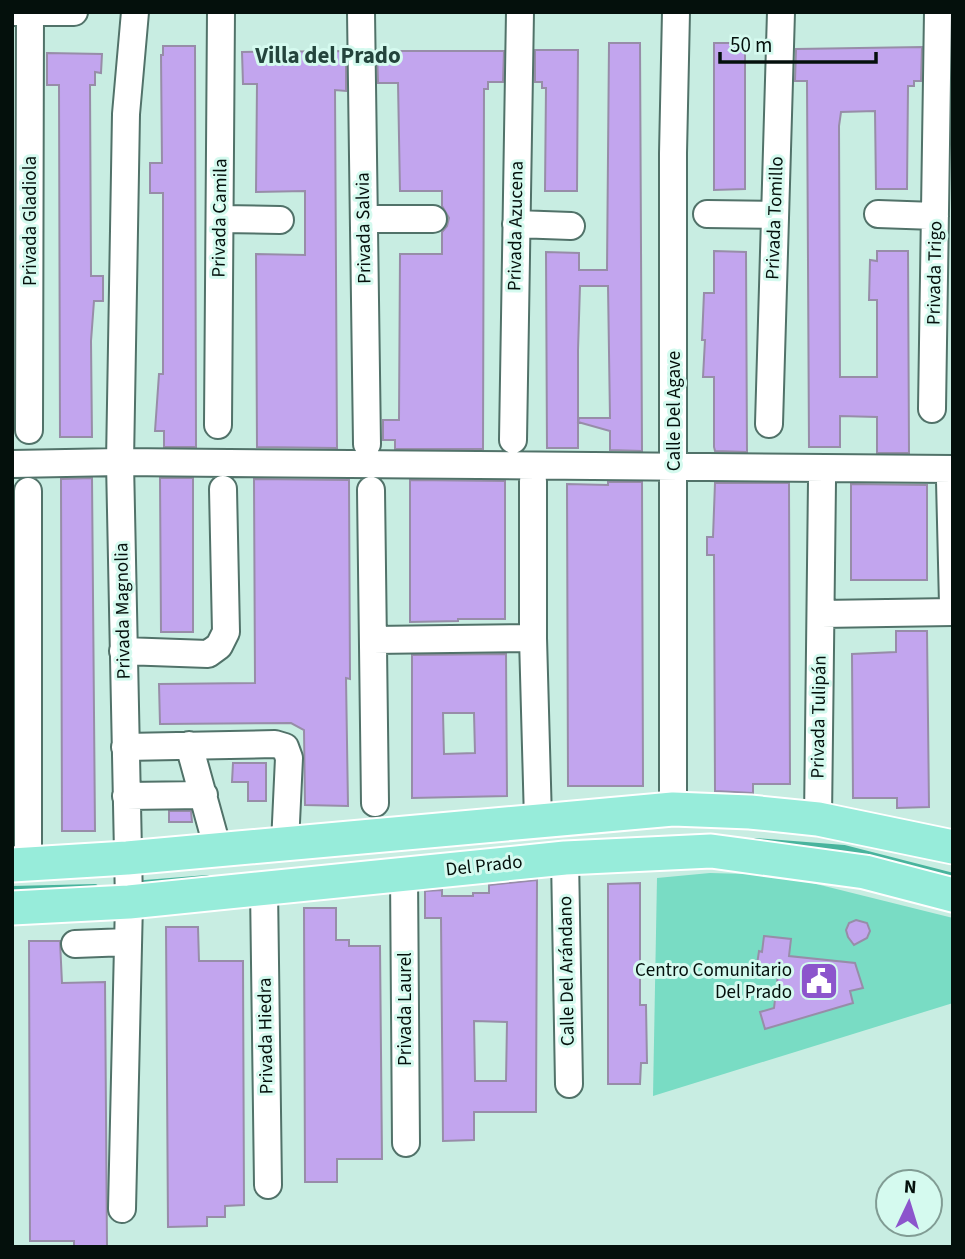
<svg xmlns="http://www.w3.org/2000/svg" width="965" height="1259" font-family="'Source Sans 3',sans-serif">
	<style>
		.green { fill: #79dcc4 }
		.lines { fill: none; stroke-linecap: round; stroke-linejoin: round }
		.stream { stroke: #48b49d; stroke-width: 6 }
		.building { fill: #c2a5ee; stroke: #978da8; stroke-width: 2; fill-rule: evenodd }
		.minor-casing { stroke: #517269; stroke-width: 30 }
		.major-casing { stroke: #fff; stroke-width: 37 }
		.minor { stroke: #fff; stroke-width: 26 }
		.major { stroke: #97ecda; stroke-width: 33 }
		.labels { text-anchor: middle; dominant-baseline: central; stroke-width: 6; stroke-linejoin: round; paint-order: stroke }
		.street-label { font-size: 19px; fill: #04100c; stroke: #d5faef }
		.poi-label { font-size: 19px; fill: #04100c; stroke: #d5faef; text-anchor: end }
		.quarter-label { font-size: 23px; font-weight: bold; fill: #23443c; stroke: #d5faef }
	</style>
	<rect width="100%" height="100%" fill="#c8ede2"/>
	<path class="green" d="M 710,873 L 780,875 L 953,918 L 953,1003 L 653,1096 L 657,878 Z"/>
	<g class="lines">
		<path class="stream" d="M 756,841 L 844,848 L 953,876
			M 145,883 L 207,878
			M 12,889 L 95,887"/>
	</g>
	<path class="building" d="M 609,43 L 640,43 L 642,451 L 610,450 L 610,431 L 578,422 L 579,418 L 610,418 L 608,286 L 580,286 L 578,350 L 578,448 L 547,448 L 546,252 L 579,253 L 579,270 L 607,270 Z
		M 714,43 L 745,43 L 745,189 L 714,190 Z
		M 163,46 L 195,46 L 196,447 L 164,447 L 164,431 L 155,431 L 159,374 L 163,374 L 163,193 L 150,193 L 150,163 L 162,163 L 161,55 L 163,55 Z
		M 922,47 L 921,81 L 914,81 L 914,86 L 908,86 L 907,189 L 876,189 L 875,111 L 841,112 L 839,126 L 840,377 L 877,377 L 877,300 L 869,300 L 870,260 L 877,261 L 877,251 L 908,251 L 909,453 L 877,453 L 877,417 L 840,416 L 840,447 L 809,447 L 807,81 L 795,81 L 796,49 Z
		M 535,50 L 578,50 L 577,191 L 545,191 L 546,88 L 542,88 L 542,82 L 535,82 Z
		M 346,51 L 346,91 L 335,90 L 337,448 L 257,447 L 256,254 L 305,255 L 305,191 L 256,192 L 257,84 L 243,84 L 242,52 Z
		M 377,51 L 504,51 L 503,82 L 488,82 L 488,89 L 484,89 L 483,449 L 395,449 L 395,440 L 383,440 L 383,420 L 399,420 L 400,254 L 442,254 L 442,232 L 447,226 L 449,218 L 442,206 L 442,191 L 400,191 L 398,83 L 378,83 Z
		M 47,53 L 102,54 L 101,73 L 95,72 L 95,85 L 90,85 L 91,276 L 103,276 L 103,301 L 94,301 L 91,341 L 92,437 L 60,437 L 59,85 L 47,85 Z
		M 714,251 L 746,252 L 747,452 L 715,451 L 714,447 L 714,377 L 703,377 L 705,340 L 702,340 L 704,293 L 714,293 Z
		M 92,478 L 95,831 L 62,831 L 61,479 Z
		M 160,478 L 193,478 L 193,632 L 161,632 Z
		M 254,479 L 349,480 L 350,679 L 346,678 L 348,806 L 305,805 L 304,730 L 291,723 L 160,724 L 159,684 L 255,683 Z
		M 410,480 L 505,481 L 505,619 L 458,619 L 458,621 L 410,622 Z
		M 608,482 L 642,482 L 643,786 L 568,786 L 567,484 L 608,485 Z
		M 715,483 L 789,483 L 790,784 L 753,784 L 753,793 L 715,791 L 714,555 L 707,555 L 707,537 L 713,537 Z
		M 851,484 L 927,485 L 927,580 L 851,580 Z
		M 896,631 L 927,631 L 929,807 L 897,808 L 897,798 L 853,798 L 852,654 L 896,652 Z
		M 506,654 L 507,796 L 412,798 L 412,655 ZM 443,713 L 474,713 L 475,753 L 444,754 Z
		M 233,763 L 266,763 L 266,801 L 248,801 L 248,782 L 232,782 Z
		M 169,811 L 191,811 L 192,822 L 169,822 Z
		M 537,880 L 536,1112 L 474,1112 L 474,1140 L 443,1141 L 441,918 L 425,918 L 425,891 L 442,890 L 442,896 L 473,896 L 473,893 L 489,893 L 489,885 ZM 474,1021 L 507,1022 L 506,1081 L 475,1081 Z
		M 640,883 L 640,1005 L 646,1005 L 647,1063 L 641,1063 L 640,1084 L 608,1084 L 608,884 Z
		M 304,908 L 336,908 L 336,940 L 349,940 L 349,946 L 380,946 L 382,1159 L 337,1159 L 337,1182 L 305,1182 Z
		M 856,920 L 867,923 L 870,931 L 867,938 L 854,945 L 848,937 L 846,930 L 849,923 Z
		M 166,927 L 198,927 L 199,961 L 243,961 L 244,1205 L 225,1206 L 225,1217 L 207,1217 L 207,1226 L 168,1227 Z
		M 764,936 L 791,939 L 789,956 L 855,963 L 863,988 L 850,991 L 853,1003 L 765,1029 L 760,1012 L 774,1008 L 778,974 L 756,971 L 759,951 L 762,952 Z
		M 29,941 L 60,941 L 62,983 L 105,982 L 107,1247 L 74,1247 L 74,1241 L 30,1241 Z"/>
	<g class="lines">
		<g class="minor-casing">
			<path id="minor" d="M 13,12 L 74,12
				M 361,12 L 367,444
				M 707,214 L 775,215
				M 878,214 L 935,216
				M 220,219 L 280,220
				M 364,219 L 433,219
				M 516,224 L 571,226
				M 932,409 L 938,12
				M 769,424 L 781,12
				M 218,425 L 221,12
				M 29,430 L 30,13
				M 513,440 L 520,12
				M 12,464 L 120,462 L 953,469
				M 533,481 L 533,638 L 538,820
				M 950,481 L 953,604
				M 371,490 L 375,803
				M 821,614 L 953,612
				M 373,640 L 533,638
				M 123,651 L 208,654 L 219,646 L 226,632 L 223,489
				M 189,745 L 218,850
				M 125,747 L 275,744 L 285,747 L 289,758 L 285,844
				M 126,796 L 204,795
				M 673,809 L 673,153 L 676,12
				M 818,819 L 822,481
				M 565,858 L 569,1084
				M 28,865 L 28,491
				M 404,874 L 406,1143
				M 264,888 L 268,1185
				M 75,944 L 128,942
				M 122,1209 L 129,902 L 120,462 L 126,114 L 135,12"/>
		</g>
		<g class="major-casing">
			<path id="major" d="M 12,865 L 127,858 L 673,809 L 750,812 L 818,819 L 953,847
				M 12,908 L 129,902 L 565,858 L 711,851 L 865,872 L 953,895"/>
		</g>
		<use href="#minor" class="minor"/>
		<use href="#major" class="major"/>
	</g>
	<defs>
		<g id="civic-square" transform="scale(2.0125)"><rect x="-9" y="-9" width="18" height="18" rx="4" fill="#8c55cc" stroke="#d5faef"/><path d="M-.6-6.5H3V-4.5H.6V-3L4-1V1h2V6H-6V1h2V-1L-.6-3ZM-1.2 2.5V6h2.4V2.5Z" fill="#fff"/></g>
	</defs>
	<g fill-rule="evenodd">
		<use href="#civic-square" x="819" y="981"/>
	</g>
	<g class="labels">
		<g class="street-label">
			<text transform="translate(220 218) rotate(-89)">Privada Camila</text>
			<text transform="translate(775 218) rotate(-88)">Privada Tomillo</text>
			<text transform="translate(30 221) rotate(-90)">Privada Gladiola</text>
			<text transform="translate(516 226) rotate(-89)">Privada Azucena</text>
			<text transform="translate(364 228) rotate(-91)">Privada Salvia</text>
			<text transform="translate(935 273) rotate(-89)">Privada Trigo</text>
			<text transform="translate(674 411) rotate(-90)">Calle Del Agave</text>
			<text transform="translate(123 611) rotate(-91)">Privada Magnolia</text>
			<text transform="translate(819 717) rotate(-89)">Privada Tulipán</text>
			<text transform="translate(484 866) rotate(-6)">Del Prado</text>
			<text transform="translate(567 971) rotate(-91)">Calle Del Arándano</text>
			<text transform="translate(405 1009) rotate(-90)">Privada Laurel</text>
			<text transform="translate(266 1036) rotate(-91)">Privada Hiedra</text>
		</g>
		<g class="poi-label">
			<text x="792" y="970">Centro Comunitario<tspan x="792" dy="22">Del Prado</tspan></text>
		</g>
		<g class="quarter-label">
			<text x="328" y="55">Villa del Prado</text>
		</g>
	</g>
	<rect width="965" height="1259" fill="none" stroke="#04100c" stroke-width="28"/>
	<g transform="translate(909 1203) rotate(4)"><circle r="33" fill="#d5faef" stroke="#819c94" stroke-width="2"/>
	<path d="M0-5L12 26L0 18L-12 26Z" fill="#8c55cc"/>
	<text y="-10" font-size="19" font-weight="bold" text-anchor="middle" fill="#04100c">N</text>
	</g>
	<path d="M720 52v10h156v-10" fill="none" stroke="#04100c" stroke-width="3.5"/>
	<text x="730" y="52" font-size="21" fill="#04100c" stroke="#d5faef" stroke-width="5" paint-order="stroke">50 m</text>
</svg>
